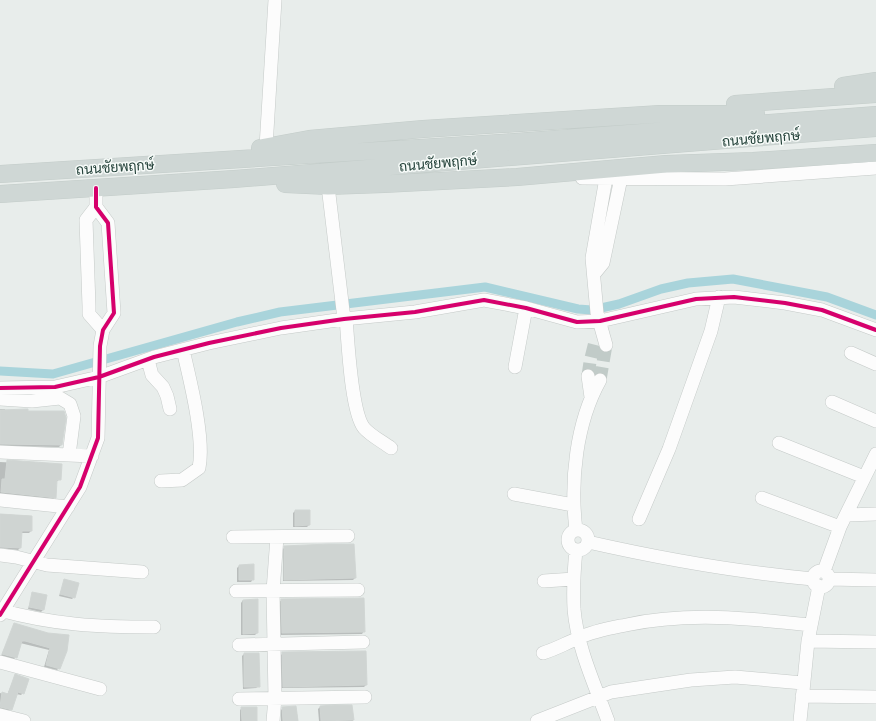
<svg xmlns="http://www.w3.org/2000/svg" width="876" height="721" font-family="'Asap Condensed',Sarabun,sans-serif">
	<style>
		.shadow { fill: #0003 }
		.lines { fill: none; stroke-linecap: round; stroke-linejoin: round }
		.canal { stroke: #a9d4db; stroke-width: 9 }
		.building { fill: #cfd4d2; stroke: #d1d6d4 }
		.minor-tunnel { stroke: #c1cbc8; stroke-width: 13; stroke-dasharray: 13 6; stroke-linecap: butt }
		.minor-casing { stroke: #c5cac8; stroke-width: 14 }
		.major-casing { stroke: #c3ccc9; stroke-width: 18 }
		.minor { stroke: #fcfcfc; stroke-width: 13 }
		.major { stroke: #cfd7d5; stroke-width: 17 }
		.cycleway-casing { stroke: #f7fbf9; stroke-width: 6 }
		.cycleway { stroke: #d6006c; stroke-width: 4 }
		.labels { text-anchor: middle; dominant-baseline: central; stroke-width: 3; stroke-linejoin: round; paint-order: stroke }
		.street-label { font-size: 14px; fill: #24423a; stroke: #f7fbf9 }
	</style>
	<rect width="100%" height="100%" fill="#e8edeb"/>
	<path class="shadow" d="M 0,409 L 5,409 L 5,411 L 61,445 L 59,447 L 0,446 Z
		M 0,462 L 61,465 L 60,479 L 56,482 L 55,497 L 53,499 L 0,494 Z
		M 295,511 L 309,525 L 307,527 L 293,527 L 293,513 Z
		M 0,514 L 31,516 L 31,531 L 29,533 L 21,533 L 20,548 L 18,550 L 0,548 Z
		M 285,547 L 355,578 L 353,580 L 283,581 L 283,549 Z
		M 239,566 L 253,579 L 251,582 L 237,582 L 237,568 Z
		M 65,580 L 74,597 L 72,599 L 59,596 Z
		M 33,593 L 43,610 L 41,612 L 28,609 Z
		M 243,600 L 257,600 L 257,633 L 255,635 L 241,635 L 241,603 Z
		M 282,600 L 364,631 L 362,634 L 280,635 L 279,602 Z
		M 15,624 L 48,634 L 59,668 L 57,670 L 44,667 L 49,650 L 20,643 L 14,660 L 1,656 Z
		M 283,653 L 366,685 L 364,687 L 281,688 L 280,656 Z
		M 244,654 L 259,686 L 256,688 L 243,689 L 242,656 Z
		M 15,676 L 23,693 L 21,695 L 16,694 L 9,711 L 0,709 L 0,693 L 7,695 Z
		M 351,706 L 353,721 L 319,721 L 318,709 L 320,707 Z
		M 296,707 L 298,721 L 281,721 L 281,710 L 283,708 Z
		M 242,708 L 256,721 L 240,721 L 240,710 Z"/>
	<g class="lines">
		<path class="canal" d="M 0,371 L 53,374 L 237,322 L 280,312 L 485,287 L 578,309 L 592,310 L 619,304 L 661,289 L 688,283 L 733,279 L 827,297 L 876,315"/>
	</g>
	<path class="building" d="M 28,409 L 28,411 L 64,411 L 66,418 L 62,445 L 0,444 L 0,410 Z
		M 7,460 L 62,464 L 61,480 L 57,480 L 56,498 L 1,492 L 2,479 L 5,479 Z
		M 295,510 L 310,510 L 310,525 L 295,526 Z
		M 0,514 L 32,516 L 32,531 L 22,531 L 21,548 L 0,547 Z
		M 329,544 L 354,544 L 356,578 L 284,580 L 284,546 Z
		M 254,564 L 254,580 L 239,580 L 239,565 Z
		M 64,579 L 79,583 L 75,598 L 60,594 Z
		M 32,592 L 47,595 L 44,610 L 29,607 Z
		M 364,598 L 365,632 L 282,633 L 281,599 Z
		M 258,599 L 258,633 L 243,634 L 243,600 Z
		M 14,623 L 48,633 L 69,635 L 67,651 L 60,669 L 46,665 L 50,648 L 25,641 L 22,641 L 17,658 L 2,654 Z
		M 366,651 L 367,685 L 283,687 L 282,652 Z
		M 244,653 L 259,653 L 260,687 L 244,687 Z
		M 15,674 L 29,679 L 24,694 L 18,692 L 12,710 L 0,707 L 2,692 L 8,694 Z
		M 335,705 L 352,705 L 354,720 L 321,721 L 320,706 Z
		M 296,706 L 298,721 L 283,721 L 282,707 Z
		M 241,707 L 257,707 L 257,721 L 242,721 Z"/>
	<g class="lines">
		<path class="minor-tunnel" d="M 588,376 L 590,362 L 595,342
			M 600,380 L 606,345"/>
		<g class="minor-casing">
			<path id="minor" d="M 266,147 L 275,0
				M 582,178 L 725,179 L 876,168
				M 328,186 L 344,319
				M 96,207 L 86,220 L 89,306 L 89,314 L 103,330
				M 594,274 L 603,263 L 621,178
				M 346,318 C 348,341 351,412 364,428 C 371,436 383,442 391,448
				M 606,345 L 597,313 L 592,258 L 606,178
				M 851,353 L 876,364
				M 148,360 L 152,375 L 163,387 L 167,396 L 170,409
				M 515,367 L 526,308
				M 588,376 L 591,397
				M 0,388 L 55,387 L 99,377 L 154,357 L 209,343 L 281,328 L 344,319 L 415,312 L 484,300 L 526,308 L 577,322 L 600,321 L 696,299 L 734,297 L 785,303 L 822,310 L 876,330
				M 0,399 L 32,401 L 60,398 L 70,404 L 74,416 L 69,455
				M 832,402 L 876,421
				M 779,443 L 864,477
				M 0,452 L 92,456
				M 161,481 L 182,480 L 199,468 C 205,439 190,380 183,350
				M 514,494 L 573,505
				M 762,498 L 840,527
				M 0,500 L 68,507
				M 847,515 L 876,514
				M 639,519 L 669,449 L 711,331 L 719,297
				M568 540a10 10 0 1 1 20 0a10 10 0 1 1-20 0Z
				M 576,530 C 570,481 576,423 600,380
				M 233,537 L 348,536
				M 588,542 C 663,559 736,572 813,579
				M 576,550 C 574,570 573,589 574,609 C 577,647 595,685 608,721
				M 0,555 L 16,557 L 47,565 L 142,572
				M 824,571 L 840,527 L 876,454
				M813 579a8 8 0 1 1 16 0a8 8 0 1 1-16 0Z
				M 829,579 L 876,580
				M 544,581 L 574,579
				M 236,591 L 358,590
				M 0,610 C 54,625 98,627 154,627
				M 0,615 L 80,487 L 98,438 L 100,346 L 103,330 L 114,313 L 108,223 L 96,207 L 96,188
				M 808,641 L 876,642
				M 239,645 L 363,642
				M 543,653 C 556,649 566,643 579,638 C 593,631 611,628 626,625 C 687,612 748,618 810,625
				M 0,662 L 100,689
				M 802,696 L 876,697
				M 239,699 L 365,697
				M 0,715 L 24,721
				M 273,721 L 275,698 L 273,591 L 277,537
				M 537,721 L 611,692 L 691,680 L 735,677 L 803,683
				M 800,721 L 808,641 L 819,586"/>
		</g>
		<g class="major-casing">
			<path id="major" d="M 843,86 L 876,81
				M 735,104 L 876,94
				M 260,148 L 309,139 L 423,129 L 660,114 L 756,114
				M 0,174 L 500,143 L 876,115
				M 285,184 L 328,186 L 384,184 L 517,177 L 666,164 L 753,161 L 876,153
				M 0,194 L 234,179 L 876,128"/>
		</g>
		<use href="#minor" class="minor"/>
		<use href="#major" class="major"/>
		<g class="cycleway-casing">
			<path id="cycleway" d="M 0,388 L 55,387 L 99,377 L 154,357 L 209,343 L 281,328 L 344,319 L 415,312 L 484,300 L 526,308 L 577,322 L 600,321 L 696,299 L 734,297 L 785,303 L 822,310 L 876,330
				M 0,615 L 80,487 L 98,438 L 100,346 L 103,330 L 114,313 L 108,223 L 96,207 L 96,188"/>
		</g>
		<use href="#cycleway" class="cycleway"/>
	</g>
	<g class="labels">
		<g class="street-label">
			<text transform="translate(761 138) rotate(-5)">ถนนชัยพฤกษ์</text>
			<text transform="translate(438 163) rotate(-5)">ถนนชัยพฤกษ์</text>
			<text transform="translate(115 167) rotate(-4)">ถนนชัยพฤกษ์</text>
		</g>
	</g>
</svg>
